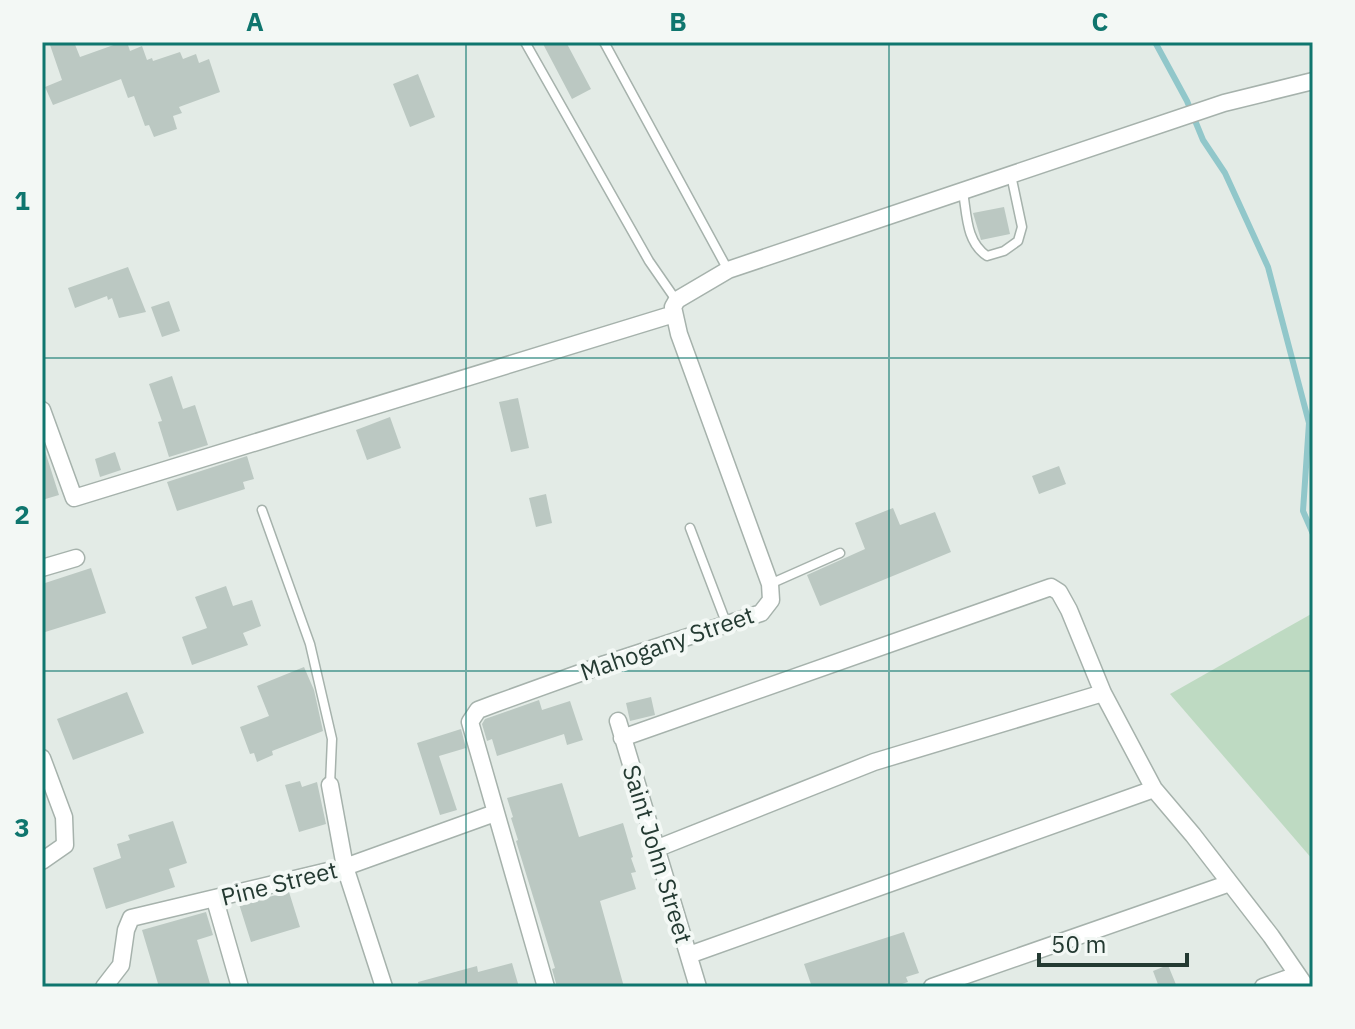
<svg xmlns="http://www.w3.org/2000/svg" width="1355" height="1029" font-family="'IBM Plex Sans',sans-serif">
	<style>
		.green { fill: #bedac2 }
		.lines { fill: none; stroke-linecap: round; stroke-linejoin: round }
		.stream { stroke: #91c7ca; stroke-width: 6 }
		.building { fill: #bbc8c2 }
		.service-casing { stroke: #a6b2ac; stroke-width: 11 }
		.minor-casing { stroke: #a6b2ac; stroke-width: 19 }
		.service { stroke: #fff; stroke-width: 8 }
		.minor { stroke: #fff; stroke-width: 16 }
		.grid { fill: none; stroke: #0f766e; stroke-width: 2; stroke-opacity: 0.55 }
		.labels { text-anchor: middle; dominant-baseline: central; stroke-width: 8; stroke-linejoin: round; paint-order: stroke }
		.street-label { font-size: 24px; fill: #243a32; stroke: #f3f8f5 }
		.neatline { fill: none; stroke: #0f766e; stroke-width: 3 }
		.grid-label { font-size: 26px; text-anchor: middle; font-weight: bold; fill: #0f766e }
	</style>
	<rect width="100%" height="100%" fill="#e3ebe6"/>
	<path class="green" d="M 1313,613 L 1313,860 L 1170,694 Z"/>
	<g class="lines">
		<path class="stream" d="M 1155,42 L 1187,101 L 1203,140 L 1225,173 L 1268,267 L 1309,423 L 1303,511 L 1313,534"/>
	</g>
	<path class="building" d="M 49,42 L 74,42 L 80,57 L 122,42 L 127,42 L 130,51 L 142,46 L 147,60 L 152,58 L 153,61 L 180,52 L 183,59 L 196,54 L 199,63 L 209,59 L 220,92 L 179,107 L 182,113 L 173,116 L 177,129 L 154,137 L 149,125 L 145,126 L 134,96 L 128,98 L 121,79 L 53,105 L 45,87 L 62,80 Z
		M 542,42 L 566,42 L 591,89 L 572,99 Z
		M 418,74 L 435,117 L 410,127 L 393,84 Z
		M 1004,207 L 1010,234 L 981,240 L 973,213 Z
		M 128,267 L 146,312 L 119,318 L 112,298 L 108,300 L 107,296 L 75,308 L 68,288 Z
		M 169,301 L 180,331 L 162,337 L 151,307 Z
		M 172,376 L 183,409 L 195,405 L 208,445 L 169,457 L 158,422 L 162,421 L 149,384 Z
		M 518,398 L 529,448 L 511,452 L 499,402 Z
		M 390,417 L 401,448 L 367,460 L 356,430 Z
		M 42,451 L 45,451 L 59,495 L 42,500 Z
		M 115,452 L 121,470 L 100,477 L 95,459 Z
		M 247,456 L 254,479 L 243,482 L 245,489 L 177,511 L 167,482 Z
		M 1059,466 L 1066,484 L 1039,494 L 1032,476 Z
		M 546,494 L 552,523 L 536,527 L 529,498 Z
		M 893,508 L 900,525 L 935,512 L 951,552 L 820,606 L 807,575 L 865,549 L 855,523 Z
		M 91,568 L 106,613 L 42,633 L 42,584 Z
		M 226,586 L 233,606 L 252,600 L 261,626 L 243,633 L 248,645 L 192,665 L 182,637 L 207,628 L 195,597 Z
		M 304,667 L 314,690 L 323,731 L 272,751 L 273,755 L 257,762 L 254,753 L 250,754 L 240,727 L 269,716 L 257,686 Z
		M 127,692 L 144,733 L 73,760 L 57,719 Z
		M 651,697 L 655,715 L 630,721 L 626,703 Z
		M 539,700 L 542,710 L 570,701 L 583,740 L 567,745 L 564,734 L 497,756 L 492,739 L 487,741 L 482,724 L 485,719 Z
		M 461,729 L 466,748 L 439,756 L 457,810 L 440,815 L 417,743 Z
		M 300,781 L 302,787 L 317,782 L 326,824 L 299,832 L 285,785 Z
		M 562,783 L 579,837 L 623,823 L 633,857 L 631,858 L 636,872 L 631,873 L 636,889 L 600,901 L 624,987 L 557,987 L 552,969 L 555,968 L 516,841 L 518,840 L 511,818 L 513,817 L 507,798 Z
		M 173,821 L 187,863 L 169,869 L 175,887 L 106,909 L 93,868 L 121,858 L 117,844 L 130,840 L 128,835 Z
		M 289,892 L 300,927 L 251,942 L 239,904 Z
		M 206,912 L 213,935 L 197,940 L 211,987 L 159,987 L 142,930 Z
		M 904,932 L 919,973 L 906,977 L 908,982 L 893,987 L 812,987 L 804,964 Z
		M 512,963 L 519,987 L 419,987 L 418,982 L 477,966 L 478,972 Z
		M 1168,965 L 1177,987 L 1159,987 L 1153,971 Z"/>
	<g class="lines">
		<g class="service-casing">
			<path id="service" d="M 525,42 L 649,261 L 676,300
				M 604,42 L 728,270
				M 963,192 C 967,215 966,242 987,256 L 1004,251 L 1018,241 L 1022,227 L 1011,175
				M 262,510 L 310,644 L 332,739 L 330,785
				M 690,528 L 727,625
				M 770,584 L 840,553"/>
		</g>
		<g class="minor-casing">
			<path id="minor" d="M 42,410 L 74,498 L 674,314
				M 42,568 L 76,558
				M 618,721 L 698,987
				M 622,738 L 1051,587 L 1059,592 L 1069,610 L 1103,693 L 1154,789 L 1193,835 L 1271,936 L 1306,987
				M 42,758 L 64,817 L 65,845 L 42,861
				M 330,785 L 345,867 L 384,987
				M 658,848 L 874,762 L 1103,693
				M 215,900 L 240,987
				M 689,955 L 1154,789
				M 104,987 L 121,965 L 126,930 L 131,918 L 345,867 L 495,813
				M 546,987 L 470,722 L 478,710 L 494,704 L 605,664 L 761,613 L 771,600 L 770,584 L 679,334 L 673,307 L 677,300 L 728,270 L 1224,103 L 1313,81
				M 932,987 L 1230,883
				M 1263,987 L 1297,975"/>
		</g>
		<use href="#service" class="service"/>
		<use href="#minor" class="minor"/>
	</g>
	<path class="grid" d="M 466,42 L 466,987M 889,42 L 889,987M 42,358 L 1313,358M 42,671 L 1313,671"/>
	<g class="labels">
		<g class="street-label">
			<text transform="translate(667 643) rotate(-19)">Mahogany Street</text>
			<text transform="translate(658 854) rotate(73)">Saint John Street</text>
			<text transform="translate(279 883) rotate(-14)">Pine Street</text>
		</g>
	</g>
	<rect width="1355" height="1029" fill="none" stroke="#f3f8f5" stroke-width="88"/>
	<path d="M1039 953v12h148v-12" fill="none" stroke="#243a32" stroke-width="4"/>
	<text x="1051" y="953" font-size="24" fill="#243a32" stroke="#f3f8f5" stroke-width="6" paint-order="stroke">50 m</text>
	<rect x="44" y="44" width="1267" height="941" class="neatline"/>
	<g class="grid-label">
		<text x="255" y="31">A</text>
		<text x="678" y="31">B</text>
		<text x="1100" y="31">C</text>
		<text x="22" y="210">1</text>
		<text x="22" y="524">2</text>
		<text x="22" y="837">3</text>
	</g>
</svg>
